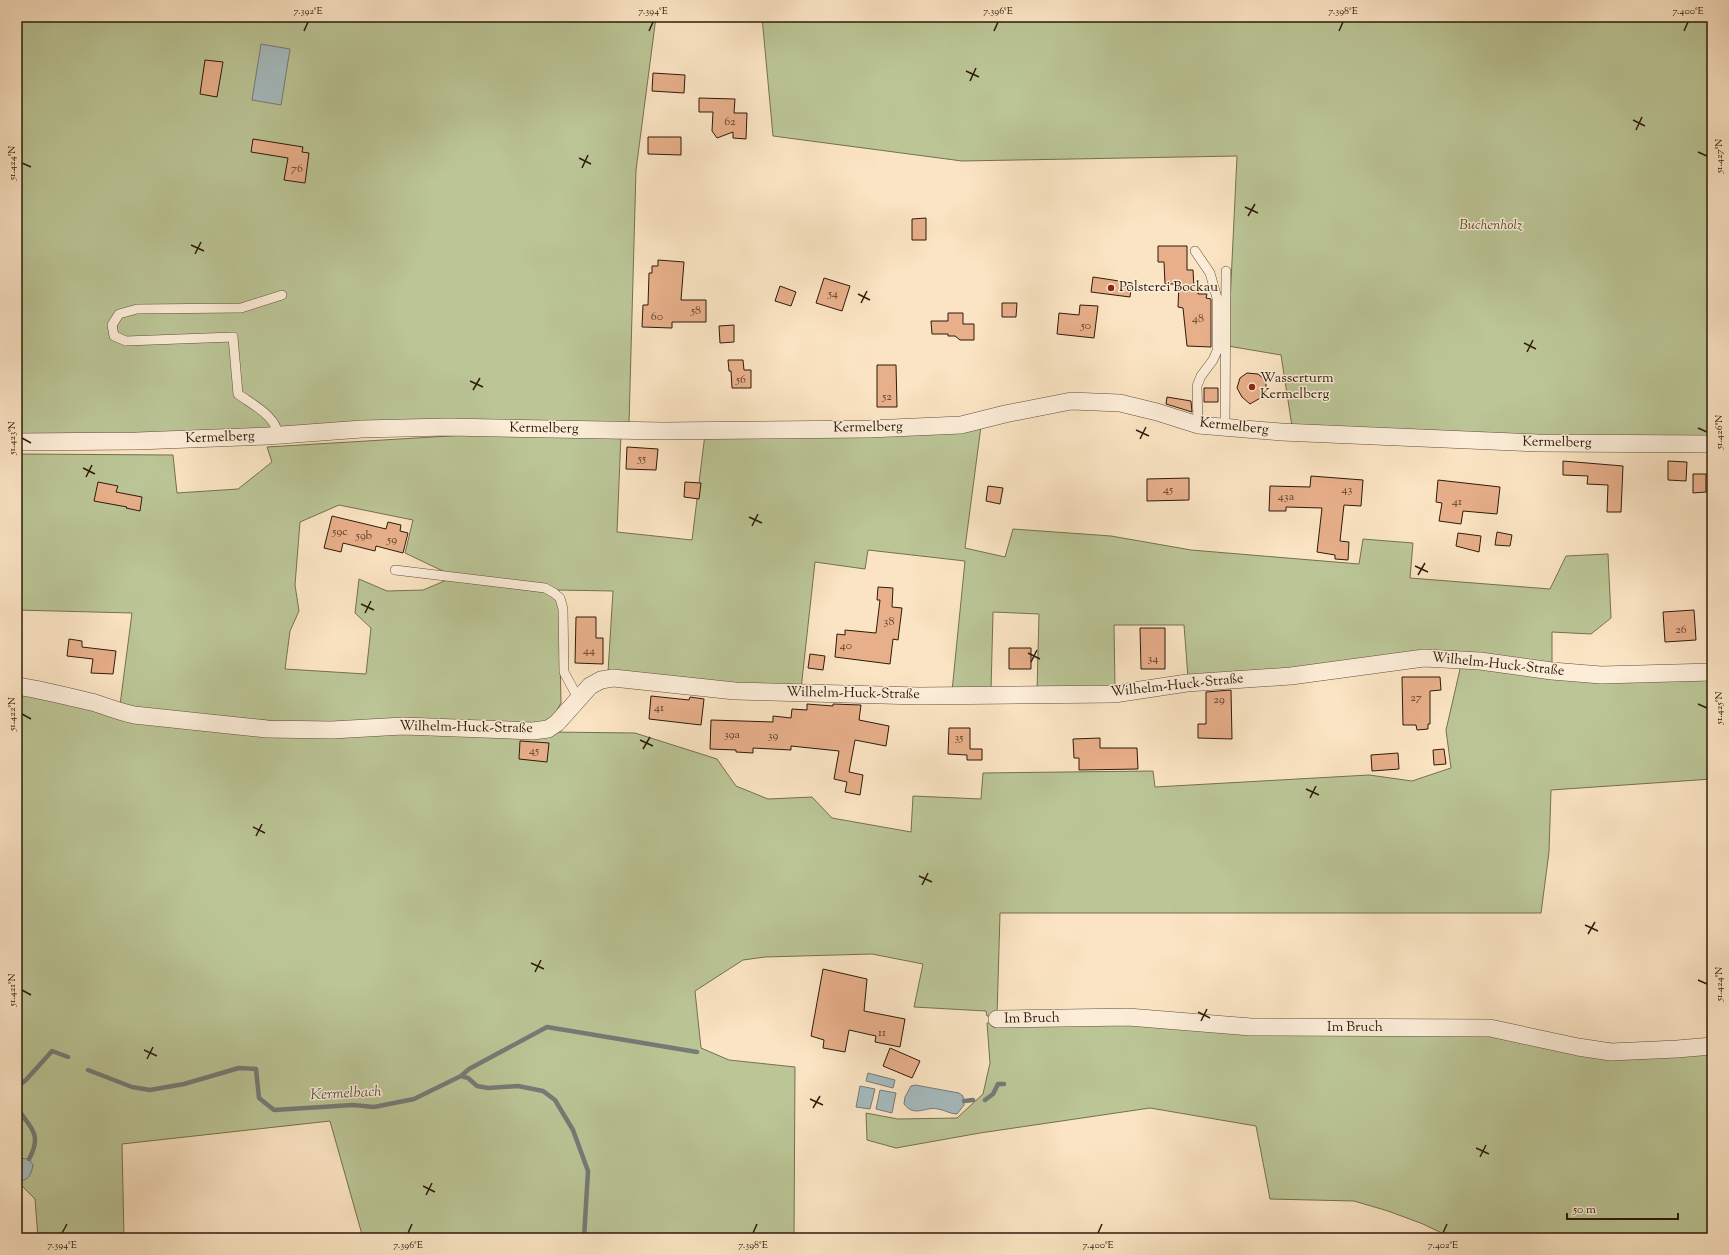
<svg xmlns="http://www.w3.org/2000/svg" width="1729" height="1255" font-family="'Sorts Mill Goudy',serif">
	<style>
		.green { fill: #bbc596; stroke: #747050 }
		.water { fill: #a5bbbf; stroke: #757b77 }
		.lines { fill: none; stroke-linecap: round; stroke-linejoin: round }
		.stream { stroke: #757b77; stroke-width: 4.5 }
		.building { fill: #e7af8a; stroke: #2e1b0a }
		.lane-casing { stroke: #614d38; stroke-width: 10 }
		.street-casing { stroke: #614d38; stroke-width: 18 }
		.lane { stroke: #fcedd8; stroke-width: 9 }
		.street { stroke: #fcedd8; stroke-width: 17 }
		.ticks { fill: none; stroke: #2e1b0a; stroke-width: 1.5 }
		.poi-dot { fill: #8f2418; stroke: #fcedd8; stroke-width: 1.5 }
		.labels { text-anchor: middle; dominant-baseline: central; stroke-width: 3; stroke-linejoin: round; paint-order: stroke }
		.number-label { font-size: 12px; fill: #5c402a }
		.park-label { font-size: 14px; font-style: italic; fill: #584e34; stroke: #fcedd8 }
		.poi-label { font-size: 14px; fill: #2e1b0a; stroke: #fcedd8; text-anchor: start }
		.street-label { font-size: 14px; fill: #2e1b0a; stroke: #fcedd8 }
		.water-label { font-size: 15px; font-style: italic; fill: #585349; stroke: #fcedd8 }
		.neatline { fill: none; stroke: #2e1b0a; stroke-width: 1.5 }
		.ticks-label { font-size: 10px; text-anchor: middle; fill: #2e1b0a }
	</style>
	<rect width="100%" height="100%" fill="#fbe4c3"/>
	<filter id="stains"><feTurbulence type="fractalNoise" baseFrequency=".005" numOctaves="4"/><feColorMatrix values="0 0 0 0 .2 0 0 0 0 .09 0 0 0 0 .02 0 0 0 .5 -.17"/></filter>
	<radialGradient id="worn" r=".72"><stop offset=".6" stop-color="#630" stop-opacity="0"/><stop offset="1" stop-color="#630" stop-opacity=".3"/></radialGradient>
	<path class="green" d="M 17,17 L 656,17 L 636,170 L 629,424 L 17,439 Z
		M 762,17 L 1712,17 L 1712,439 L 1293,433 L 1281,355 L 1228,346 L 1237,156 L 962,161 L 773,136 Z
		M 981,426 L 965,548 L 1005,557 L 1013,529 L 1111,536 L 1191,550 L 1359,564 L 1363,539 L 1413,543 L 1410,578 L 1550,589 L 1566,556 L 1608,554 L 1611,618 L 1591,634 L 1552,632 L 1552,665 L 1480,656 L 1291,672 L 1188,678 L 1184,625 L 1114,625 L 1115,689 L 1037,691 L 1039,614 L 993,612 L 991,691 L 952,691 L 965,561 L 868,550 L 865,569 L 815,562 L 801,689 L 608,672 L 613,591 L 557,590 L 547,586 L 447,573 L 405,553 L 413,520 L 339,505 L 300,522 L 295,585 L 299,611 L 290,631 L 285,669 L 366,674 L 371,628 L 355,613 L 359,579 L 387,591 L 423,590 L 447,580 L 544,592 L 557,600 L 559,608 L 561,703 L 552,719 L 544,723 L 268,725 L 120,705 L 132,613 L 17,610 L 17,454 L 173,455 L 177,493 L 238,489 L 272,462 L 267,447 L 499,433 L 621,434 L 617,532 L 692,540 L 705,434 Z
		M 1461,665 L 1712,678 L 1712,779 L 1551,790 L 1549,852 L 1541,913 L 1000,913 L 997,1016 L 987,1016 L 986,1011 L 914,1007 L 923,964 L 872,954 L 765,957 L 743,960 L 695,991 L 701,1048 L 729,1060 L 795,1067 L 794,1238 L 363,1238 L 330,1121 L 122,1144 L 124,1238 L 38,1238 L 35,1199 L 17,1181 L 17,691 L 113,714 L 551,732 L 635,733 L 717,759 L 736,786 L 768,799 L 812,797 L 832,818 L 911,832 L 913,796 L 981,799 L 983,773 L 1153,771 L 1155,787 L 1369,775 L 1412,781 L 1451,768 L 1446,730 Z
		M 995,1022 L 1488,1032 L 1532,1039 L 1712,1049 L 1712,1238 L 1452,1238 L 1423,1224 L 1388,1211 L 1354,1201 L 1270,1199 L 1256,1126 L 1150,1108 L 980,1133 L 896,1148 L 867,1140 L 866,1113 L 898,1119 L 957,1118 L 983,1094 L 990,1063 L 987,1023 Z"/>
	<path class="water" d="M 261,44 L 290,49 L 281,105 L 252,100 Z
		M 868,1073 L 895,1080 L 893,1088 L 866,1081 Z
		M 915,1085 L 959,1093 L 963,1096 L 964,1105 L 957,1114 C 950,1114 945,1110 938,1109 C 925,1106 915,1118 904,1104 L 905,1097 L 911,1086 Z
		M 860,1086 L 875,1089 L 870,1109 L 856,1107 Z
		M 880,1090 L 896,1093 L 892,1113 L 876,1109 Z
		M 17,1158 L 29,1159 L 33,1165 C 31,1176 28,1181 17,1181 Z"/>
	<g class="lines">
		<path class="stream" d="M 88,1070 L 132,1087 L 150,1090 L 184,1084 L 239,1068 L 256,1069 L 259,1098 L 274,1110 L 353,1105 L 374,1107 L 414,1099 L 461,1076 L 468,1078 L 477,1086 L 488,1088 L 518,1086 L 543,1091 L 555,1100 L 573,1130 L 588,1171 L 584,1238
			M 461,1076 L 469,1069 L 547,1027 L 697,1052
			M 17,1087 L 26,1080 L 52,1051 L 68,1057
			M 985,1100 L 993,1094 L 998,1084 L 1004,1084
			M 964,1101 L 973,1100
			M 17,1108 C 30,1127 43,1134 29,1159"/>
	</g>
	<path class="building" d="M 205,60 L 223,62 L 217,97 L 200,94 Z
		M 653,73 L 685,75 L 684,93 L 652,91 Z
		M 699,98 L 735,99 L 734,113 L 747,113 L 746,139 L 733,138 L 733,132 L 717,138 L 712,131 L 713,112 L 699,112 Z
		M 648,137 L 681,137 L 681,155 L 648,154 Z
		M 253,139 L 303,147 L 302,152 L 309,153 L 305,183 L 284,180 L 288,158 L 251,152 Z
		M 926,218 L 926,240 L 912,240 L 912,219 Z
		M 1158,246 L 1187,246 L 1187,270 L 1193,270 L 1194,287 L 1199,287 L 1198,294 L 1207,294 L 1206,298 L 1211,299 L 1211,347 L 1187,346 L 1183,308 L 1178,307 L 1179,284 L 1165,284 L 1164,262 L 1158,262 Z
		M 658,260 L 684,262 L 681,300 L 706,300 L 706,322 L 672,322 L 672,328 L 642,327 L 643,305 L 648,305 L 649,273 L 652,273 L 652,266 L 658,266 Z
		M 1093,277 L 1132,283 L 1130,297 L 1091,292 Z
		M 824,278 L 850,286 L 842,311 L 816,303 Z
		M 780,286 L 796,292 L 791,306 L 775,301 Z
		M 1002,303 L 1017,303 L 1016,317 L 1002,317 Z
		M 1080,305 L 1098,306 L 1094,338 L 1057,334 L 1059,313 L 1079,315 Z
		M 948,313 L 963,313 L 963,324 L 974,324 L 974,340 L 960,340 L 955,336 L 948,336 L 948,334 L 932,334 L 931,321 L 948,321 Z
		M 734,325 L 734,342 L 720,343 L 719,326 Z
		M 728,360 L 743,360 L 744,370 L 751,370 L 751,388 L 732,388 L 731,371 L 729,371 Z
		M 877,365 L 896,365 L 897,407 L 877,407 Z
		M 1247,373 L 1258,374 L 1264,379 L 1266,384 L 1266,393 L 1262,397 L 1250,404 L 1242,397 L 1237,388 L 1240,378 Z
		M 1204,388 L 1218,388 L 1218,402 L 1204,402 Z
		M 1167,397 L 1191,401 L 1192,412 L 1166,404 Z
		M 627,447 L 658,449 L 656,470 L 626,469 Z
		M 1563,461 L 1623,466 L 1621,512 L 1607,512 L 1608,485 L 1587,484 L 1588,476 L 1563,475 Z
		M 1668,461 L 1687,462 L 1686,481 L 1668,480 Z
		M 1693,474 L 1706,474 L 1706,492 L 1693,493 Z
		M 1311,476 L 1363,480 L 1361,506 L 1344,505 L 1340,541 L 1349,542 L 1348,560 L 1335,559 L 1335,555 L 1317,552 L 1322,508 L 1286,507 L 1286,511 L 1269,511 L 1270,486 L 1310,487 Z
		M 1189,478 L 1189,500 L 1147,501 L 1147,479 Z
		M 1438,480 L 1500,487 L 1497,514 L 1463,511 L 1461,524 L 1439,521 L 1442,503 L 1436,502 Z
		M 98,482 L 118,486 L 116,492 L 142,497 L 140,511 L 126,508 L 127,507 L 94,501 Z
		M 685,482 L 701,483 L 699,499 L 684,497 Z
		M 988,486 L 1003,488 L 1000,504 L 986,501 Z
		M 332,516 L 386,529 L 388,522 L 401,525 L 400,531 L 408,533 L 403,553 L 376,546 L 375,551 L 343,543 L 341,552 L 324,548 Z
		M 1497,532 L 1512,535 L 1510,546 L 1495,545 Z
		M 1458,533 L 1481,536 L 1479,552 L 1456,546 Z
		M 878,587 L 893,588 L 892,607 L 902,608 L 898,640 L 893,639 L 890,664 L 835,657 L 837,634 L 845,635 L 845,630 L 876,633 L 880,600 L 877,600 Z
		M 1694,610 L 1696,640 L 1665,642 L 1663,612 Z
		M 576,617 L 596,617 L 596,638 L 603,638 L 603,664 L 575,663 Z
		M 1140,628 L 1165,628 L 1165,669 L 1141,669 Z
		M 69,639 L 82,641 L 82,647 L 116,651 L 113,674 L 91,673 L 93,659 L 67,656 Z
		M 1009,648 L 1031,648 L 1031,669 L 1009,669 Z
		M 810,654 L 825,656 L 823,670 L 808,668 Z
		M 1402,677 L 1440,677 L 1441,690 L 1430,691 L 1430,724 L 1428,724 L 1428,729 L 1417,730 L 1416,725 L 1403,725 Z
		M 1231,690 L 1232,739 L 1198,738 L 1198,724 L 1206,724 L 1206,692 Z
		M 651,696 L 689,700 L 690,697 L 704,699 L 701,725 L 649,719 Z
		M 807,704 L 833,706 L 833,704 L 861,705 L 859,720 L 889,726 L 886,746 L 855,740 L 849,772 L 863,775 L 860,795 L 845,792 L 847,782 L 834,779 L 839,751 L 791,746 L 791,750 L 753,748 L 753,753 L 736,752 L 736,750 L 710,749 L 711,720 L 773,722 L 773,716 L 791,718 L 792,709 L 807,710 Z
		M 949,728 L 970,728 L 970,749 L 982,749 L 982,760 L 967,760 L 967,755 L 948,754 Z
		M 1100,738 L 1100,748 L 1137,748 L 1138,769 L 1079,770 L 1079,758 L 1074,758 L 1073,739 Z
		M 520,741 L 549,743 L 547,762 L 519,759 Z
		M 1444,749 L 1446,764 L 1434,765 L 1433,750 Z
		M 1398,753 L 1399,769 L 1372,771 L 1371,755 Z
		M 823,969 L 867,979 L 864,1011 L 905,1019 L 900,1047 L 875,1042 L 876,1036 L 849,1030 L 845,1052 L 823,1048 L 824,1040 L 811,1036 Z
		M 890,1048 L 920,1061 L 912,1078 L 883,1066 Z"/>
	<g class="lines">
		<g class="lane-casing">
			<path id="lane" d="M 1195,251 L 1210,273 L 1217,298 L 1217,351 L 1213,360 L 1201,376 L 1197,386 L 1198,425
				M 1225,428 L 1226,271
				M 278,435 C 276,416 253,405 238,394 L 233,337 L 126,341 L 114,336 L 112,325 L 119,314 L 137,309 L 241,308 L 282,295
				M 395,570 L 545,588 L 554,593 L 560,598 L 563,609 L 564,672 L 578,698"/>
		</g>
		<g class="street-casing">
			<path id="street" d="M 17,442 L 137,441 L 268,436 L 362,429 L 447,427 L 663,431 L 869,429 L 961,425 L 1005,414 L 1071,401 L 1120,403 L 1157,412 L 1198,425 L 1281,432 L 1538,443 L 1712,444
				M 17,686 C 43,690 70,697 95,703 C 108,707 120,712 134,715 L 267,729 L 332,730 L 403,726 L 533,731 L 548,729 L 557,723 L 590,686 L 601,680 L 613,678 L 735,691 L 919,696 L 1114,694 L 1187,683 L 1291,676 L 1424,658 L 1480,661 L 1552,671 L 1601,675 L 1712,672
				M 997,1019 L 1128,1017 L 1251,1027 L 1490,1028 L 1578,1047 L 1611,1052 L 1677,1049 L 1712,1046"/>
		</g>
		<use href="#lane" class="lane"/>
		<use href="#street" class="street"/>
	</g>
	<path class="ticks" d="M 304,31 L 308,22M 649,31 L 653,22M 994,31 L 998,22M 1339,31 L 1343,22M 1684,31 L 1688,22M 966,71 L 979,77M 970,81 L 976,68M 1633,120 L 1645,126M 1636,130 L 1642,117M 1698,152 L 1707,156M 579,158 L 591,164M 22,163 L 31,167M 582,168 L 588,155M 1245,207 L 1258,213M 1248,216 L 1255,204M 191,245 L 204,251M 195,254 L 201,242M 858,294 L 870,300M 861,303 L 867,291M 1524,343 L 1536,349M 1527,352 L 1533,340M 470,381 L 483,387M 473,390 L 480,378M 1698,428 L 1707,432M 1136,430 L 1149,436M 22,438 L 31,443M 1140,439 L 1146,427M 83,468 L 95,474M 86,477 L 92,465M 749,517 L 762,523M 752,526 L 758,514M 1415,566 L 1428,572M 1418,575 L 1425,563M 361,604 L 374,610M 365,613 L 371,601M 1028,653 L 1040,659M 1031,662 L 1037,650M 1698,704 L 1707,708M 22,714 L 31,719M 640,740 L 653,746M 643,749 L 650,737M 1306,789 L 1319,795M 1310,798 L 1316,786M 253,827 L 265,833M 256,836 L 262,824M 919,876 L 932,882M 922,885 L 928,873M 1585,925 L 1598,931M 1588,934 L 1595,922M 531,963 L 544,969M 535,972 L 541,960M 1698,980 L 1707,984M 22,990 L 31,995M 1198,1012 L 1210,1018M 1201,1021 L 1207,1009M 144,1050 L 157,1056M 147,1059 L 153,1047M 810,1099 L 823,1105M 813,1108 L 820,1096M 1476,1148 L 1489,1154M 1480,1157 L 1486,1145M 423,1186 L 435,1192M 426,1195 L 432,1183M 62,1233 L 67,1224M 408,1233 L 412,1224M 753,1233 L 757,1224M 1098,1233 L 1102,1224M 1443,1233 L 1447,1224"/>
	<g class="poi-dot">
		<circle cx="1111" cy="288" r="4"/>
		<circle cx="1252" cy="387" r="4"/>
	</g>
	<g class="labels">
		<g class="number-label">
			<text x="730" y="122">62</text>
			<text x="297" y="169">76</text>
			<text x="833" y="294">54</text>
			<text x="696" y="311">58</text>
			<text x="657" y="317">60</text>
			<text x="1198" y="319">48</text>
			<text x="1086" y="326">50</text>
			<text x="741" y="380">56</text>
			<text x="887" y="397">52</text>
			<text x="642" y="459">55</text>
			<text x="1168" y="490">45</text>
			<text x="1347" y="490">43</text>
			<text x="1286" y="497">43a</text>
			<text x="1457" y="502">41</text>
			<text x="340" y="532">59c</text>
			<text x="364" y="536">59b</text>
			<text x="392" y="540">59</text>
			<text x="889" y="622">38</text>
			<text x="1681" y="630">26</text>
			<text x="846" y="646">40</text>
			<text x="589" y="651">44</text>
			<text x="1153" y="659">34</text>
			<text x="1416" y="698">27</text>
			<text x="1219" y="700">29</text>
			<text x="659" y="708">41</text>
			<text x="732" y="735">39a</text>
			<text x="773" y="736">39</text>
			<text x="959" y="738">35</text>
			<text x="534" y="751">45</text>
			<text x="882" y="1033">11</text>
		</g>
		<g class="park-label">
			<text x="1491" y="226">Buchenholz</text>
		</g>
		<g class="poi-label">
			<text x="1119" y="288">Polsterei Bockau</text>
			<text x="1260" y="379">Wasserturm<tspan x="1260" dy="16">Kermelberg</tspan></text>
		</g>
		<g class="street-label">
			<text transform="translate(1234 427) rotate(6)">Kermelberg</text>
			<text transform="translate(868 428) rotate(-1)">Kermelberg</text>
			<text transform="translate(544 429) rotate(1)">Kermelberg</text>
			<text transform="translate(220 438) rotate(-2)">Kermelberg</text>
			<text transform="translate(1557 443) rotate(1)">Kermelberg</text>
			<text transform="translate(1498 665) rotate(6)">Wilhelm-Huck-Straße</text>
			<text transform="translate(1177 686) rotate(-6)">Wilhelm-Huck-Straße</text>
			<text transform="translate(853 694) rotate(1)">Wilhelm-Huck-Straße</text>
			<text transform="translate(466 728) rotate(1)">Wilhelm-Huck-Straße</text>
			<text transform="translate(1032 1019) rotate(-1)">Im Bruch</text>
			<text x="1355" y="1028">Im Bruch</text>
		</g>
		<g class="water-label">
			<text transform="translate(346 1094) rotate(-3)">Kermelbach</text>
		</g>
	</g>
	<rect width="1729" height="1255" fill="none" stroke="#fbe4c3" stroke-width="44"/>
	<path d="M1567 1213v6h111v-6" fill="none" stroke="#2e1b0a" stroke-width="2"/>
	<text x="1573" y="1213" font-size="12" fill="#2e1b0a" stroke="#fcedd8" stroke-width="3" paint-order="stroke">50 m</text>
	<rect x="22" y="22" width="1685" height="1211" class="neatline"/>
	<g class="ticks-label">
		<text x="308" y="14">7.392°E</text>
		<text x="653" y="14">7.394°E</text>
		<text x="998" y="14">7.396°E</text>
		<text x="1343" y="14">7.398°E</text>
		<text x="1688" y="14">7.400°E</text>
		<text transform="translate(1718 156) rotate(-90)" y="4">51.427°N</text>
		<text transform="translate(11 163) rotate(-90)" y="4">51.424°N</text>
		<text transform="translate(1718 432) rotate(-90)" y="4">51.426°N</text>
		<text transform="translate(11 438) rotate(-90)" y="4">51.423°N</text>
		<text transform="translate(1718 708) rotate(-90)" y="4">51.425°N</text>
		<text transform="translate(11 714) rotate(-90)" y="4">51.422°N</text>
		<text transform="translate(1718 984) rotate(-90)" y="4">51.424°N</text>
		<text transform="translate(11 990) rotate(-90)" y="4">51.421°N</text>
		<text x="62" y="1248">7.394°E</text>
		<text x="408" y="1248">7.396°E</text>
		<text x="753" y="1248">7.398°E</text>
		<text x="1098" y="1248">7.400°E</text>
		<text x="1443" y="1248">7.402°E</text>
	</g>
	<rect width="100%" height="100%" filter="url(#stains)"/>
	<rect width="100%" height="100%" fill="url(#worn)"/>
</svg>
